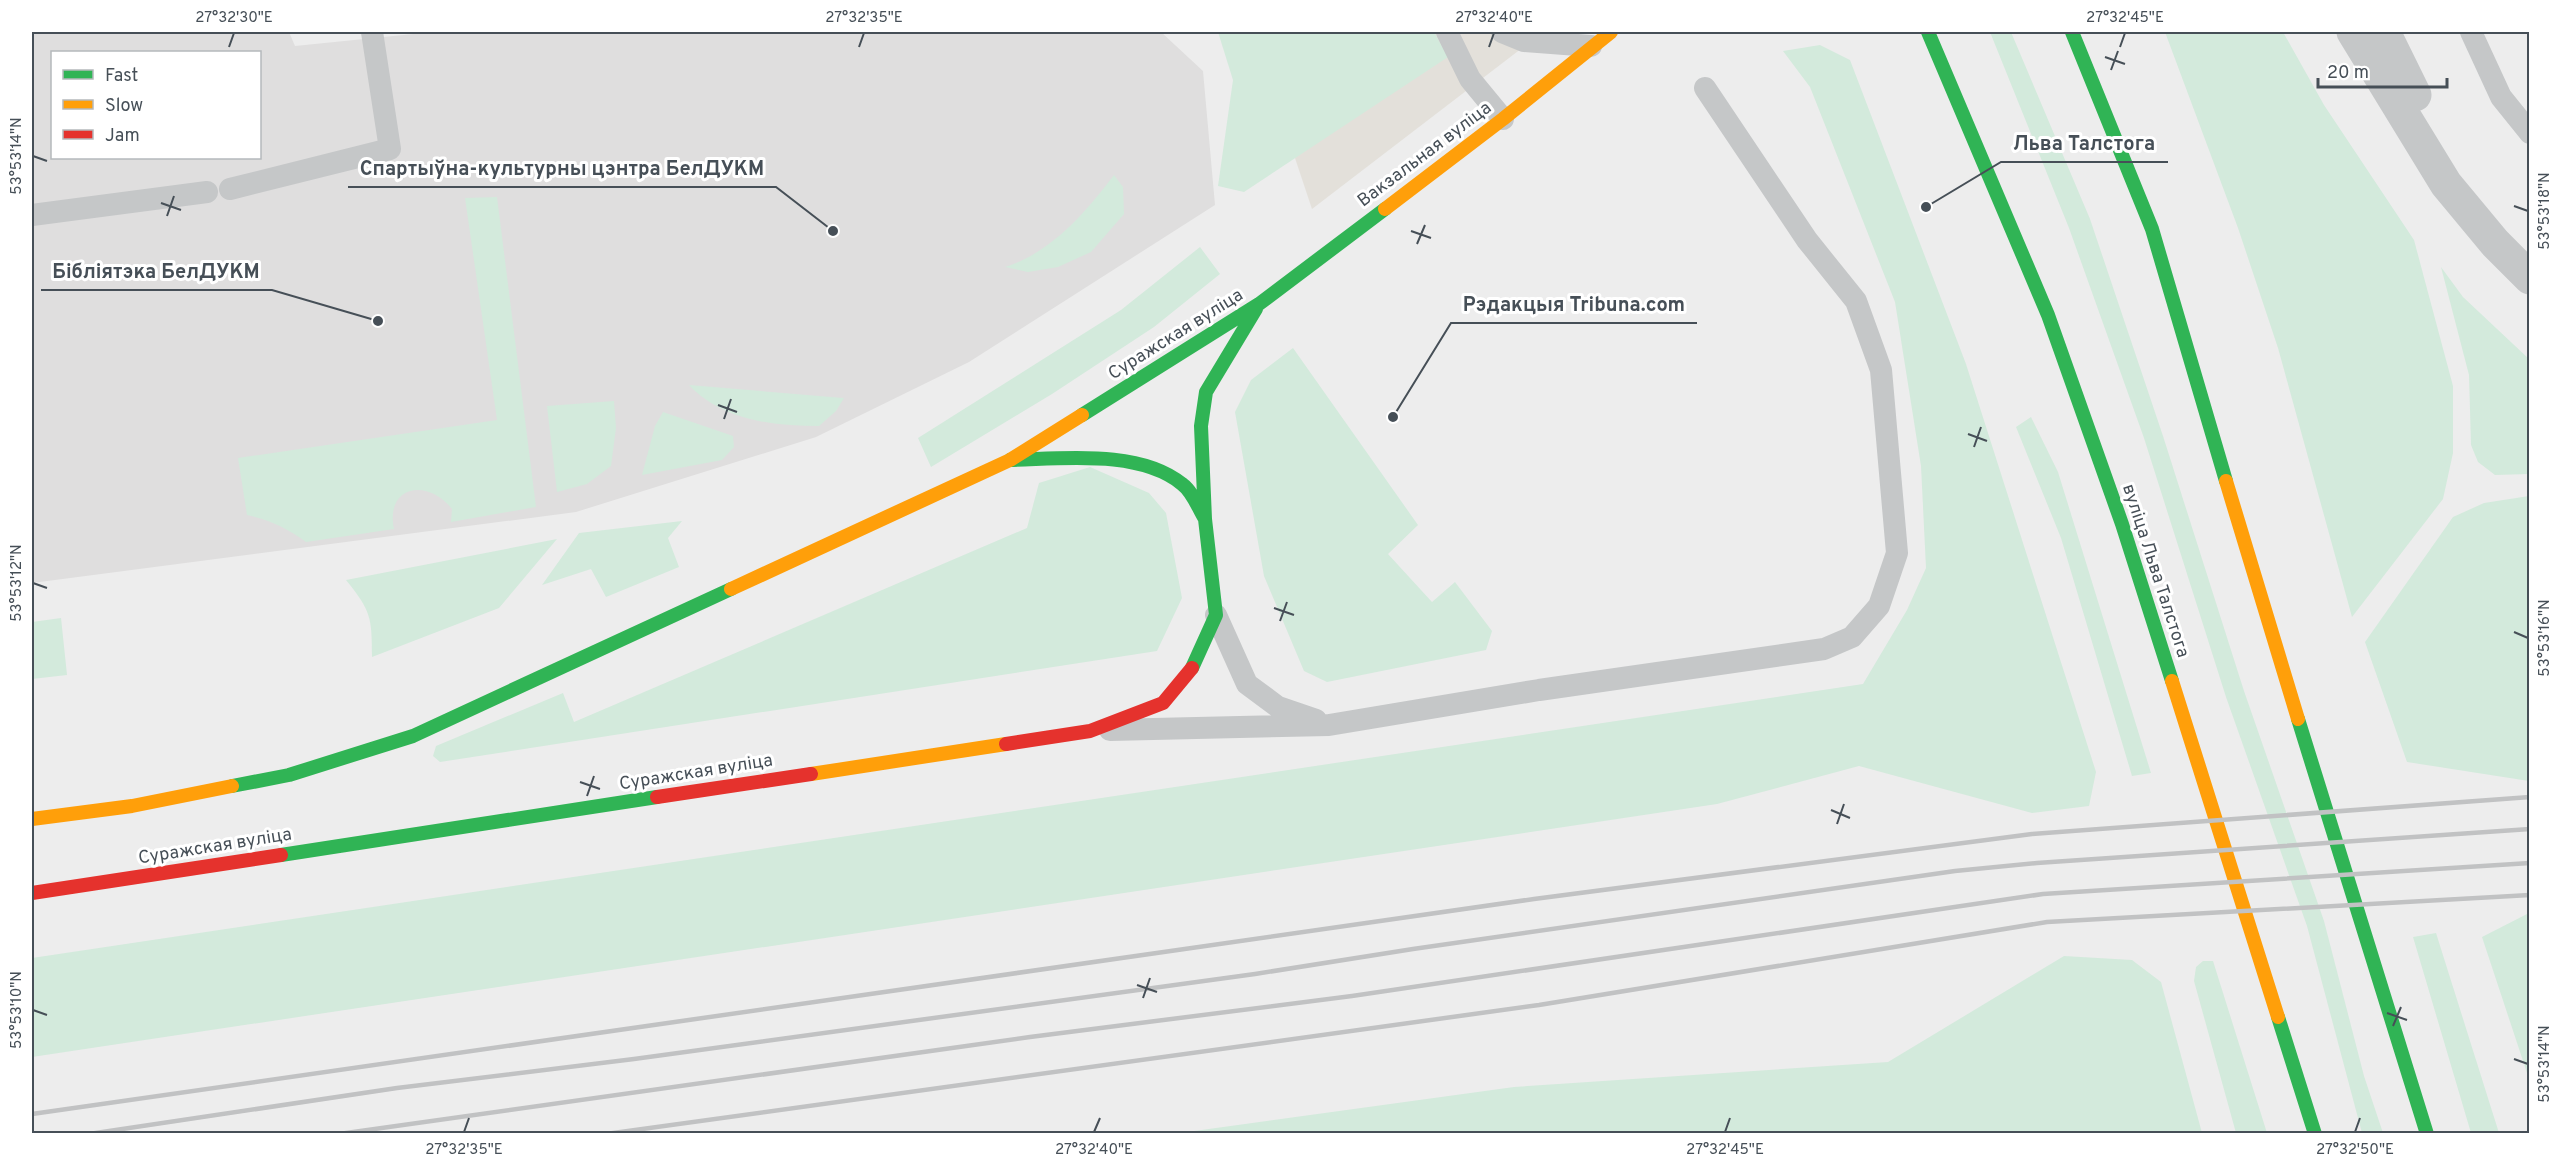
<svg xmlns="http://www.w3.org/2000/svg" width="2561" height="1165" font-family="Overpass,sans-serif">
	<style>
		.commercial { fill: #e3e0da }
		.education { fill: #dfdede; fill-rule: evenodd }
		.green { fill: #d3eadc }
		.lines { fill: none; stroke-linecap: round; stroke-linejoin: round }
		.lane { stroke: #c5c7c8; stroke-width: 22 }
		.street { stroke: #c5c7c8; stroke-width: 33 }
		.fast { stroke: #30b455; stroke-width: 14 }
		.slow { stroke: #ff9f0a; stroke-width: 14 }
		.jam { stroke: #e5322d; stroke-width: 14 }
		.rail { stroke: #c1c2c3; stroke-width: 4.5 }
		.ticks { fill: none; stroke: #464f57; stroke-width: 2 }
		.labels { text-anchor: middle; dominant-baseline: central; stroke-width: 6; stroke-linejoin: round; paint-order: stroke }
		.street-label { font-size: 18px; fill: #464f57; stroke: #fff }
		.leader { fill: none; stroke: #464f57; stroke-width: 2 }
		.callout-dot { fill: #464f57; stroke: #fff; stroke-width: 2 }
		.callout-label { font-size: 20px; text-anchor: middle; font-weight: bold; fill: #464f57; stroke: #fff; stroke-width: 6; stroke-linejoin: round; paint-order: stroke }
		.neatline { fill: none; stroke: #464f57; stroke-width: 2 }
		.ticks-label { font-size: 15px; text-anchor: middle; fill: #464f57 }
	</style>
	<rect width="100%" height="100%" fill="#ededed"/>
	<path class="commercial" d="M 1253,32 L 1543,32 L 1312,209 Z"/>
	<path class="education" d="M 32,32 L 289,32 L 295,46 L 433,32 L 1161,32 L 1203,71 L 1215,205 L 969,362 L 816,437 L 576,512 L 32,583 ZM 52,52 L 260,52 L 260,158 L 52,158 Z"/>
	<path class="green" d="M 1218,32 L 1434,32 L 1448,57 L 1244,192 L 1218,186 L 1233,80 Z
		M 1990,32 L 2011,32 L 2090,219 L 2163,436 L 2244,691 L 2324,921 L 2364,1076 L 2383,1133 L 2362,1133 L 2307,926 L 2226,697 L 2144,438 L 2069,228 Z
		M 2165,32 L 2283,32 L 2324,105 L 2414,240 L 2453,386 L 2453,453 L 2443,499 L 2352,617 L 2278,348 L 2238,228 Z
		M 1820,45 L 1850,60 L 1966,364 L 2096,772 L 2089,806 L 2032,813 L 1859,766 L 1717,804 L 32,1057 L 32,958 L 1863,684 L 1907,610 L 1926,568 L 1921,466 L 1895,302 L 1810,87 L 1783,51 Z
		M 1114,175 L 1123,187 L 1124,214 L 1091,252 L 1058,267 L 1028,272 L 1005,267 C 1051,253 1086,212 1114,175 Z
		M 497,197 L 536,507 L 451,522 L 452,509 C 428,478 385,485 394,529 L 306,542 C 287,528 270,520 247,515 L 238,458 L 497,420 L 465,198 Z
		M 1200,247 L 1220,274 L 1154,327 L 1052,394 L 931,467 L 918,438 L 1121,310 Z
		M 2441,267 L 2463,297 L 2529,359 L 2529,474 L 2495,475 L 2478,462 L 2471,445 L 2469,375 Z
		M 1293,348 L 1418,525 L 1388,554 L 1432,602 L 1455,582 L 1492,631 L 1486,650 L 1327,682 L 1304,671 L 1264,576 L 1235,412 L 1251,380 Z
		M 689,385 L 843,398 L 844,398 L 836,411 L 819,426 C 772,426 722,420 689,385 Z
		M 614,401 L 616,428 L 611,466 L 587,484 L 557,492 L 547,406 Z
		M 663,412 L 733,436 L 734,447 L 722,460 L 642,475 L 655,426 Z
		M 2031,417 L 2058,472 L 2151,773 L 2132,776 L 2061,538 L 2016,427 Z
		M 1090,467 L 1149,493 L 1166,513 L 1182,598 L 1157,651 L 440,762 L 433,756 L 436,746 L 563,693 L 574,722 L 1027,528 L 1039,483 Z
		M 2529,496 L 2529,781 L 2407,762 L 2365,642 L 2453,517 L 2484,503 Z
		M 682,521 L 668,538 L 679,567 L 606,597 L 591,569 L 542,585 L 579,533 Z
		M 557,539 L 499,608 L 372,657 C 372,617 371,611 346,580 Z
		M 61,618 L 67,675 L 32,679 L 32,622 Z
		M 2529,913 L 2530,913 L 2529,1079 L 2482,937 Z
		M 2436,933 L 2499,1133 L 2471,1133 L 2413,937 Z
		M 2064,956 L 2132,960 L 2161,982 L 2202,1133 L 1180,1133 L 1514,1087 L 1888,1062 Z
		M 2203,961 L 2213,961 L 2267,1133 L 2236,1133 L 2194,981 L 2196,967 Z"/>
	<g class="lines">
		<path class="lane" d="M 1447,32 L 1470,79 L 1503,119
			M 1502,32 L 1524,41 L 1591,46
			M 2471,32 L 2501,97 L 2530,133
			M 230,189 L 390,149 L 372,32
			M 32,215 L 207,192
			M 1216,615 L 1247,684 L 1278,707 L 1316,720
			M 1110,730 L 1329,725 L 1539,690 L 1824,649 L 1852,637 L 1879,606 L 1897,553 L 1881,370 L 1856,301 L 1807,240 L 1705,88"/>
		<path class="street" d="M 2353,32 L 2446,184 L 2495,243 L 2530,278
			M 2384,32 L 2415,95"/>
		<path class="fast" d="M 1928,32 L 2048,315 L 2122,524 L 2172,681
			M 2072,32 L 2152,229 L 2226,481
			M 1082,415 L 1259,304 L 1385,209
			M 1010,460 C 1062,459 1139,449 1182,484 C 1193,492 1198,508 1205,519
			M 1192,668 L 1216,615 L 1205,519 L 1201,426 L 1206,392 L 1256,309
			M 2298,719 L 2427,1134
			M 232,786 L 289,775 L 413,736 L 731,589
			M 281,855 L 657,797
			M 2278,1017 L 2315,1134"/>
		<path class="slow" d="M 1385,209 L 1503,119 L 1611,32
			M 2226,481 L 2298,719
			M 731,589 L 1010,460 L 1082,415
			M 2172,681 L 2278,1017
			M 811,774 L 1006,744
			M 32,819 L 132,806 L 232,786"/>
		<path class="jam" d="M 1006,744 L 1090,731 L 1163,703 L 1192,668
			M 657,797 L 811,774
			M 32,893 L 281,855"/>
		<path class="rail" d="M 32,1114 L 1534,899 L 2032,834 L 2530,797
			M 89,1134 L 397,1088 L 634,1059 L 1255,974 L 1413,949 L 1955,871 L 2037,863 L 2530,829
			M 339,1134 L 1030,1037 L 1352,996 L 2043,894 L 2530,863
			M 606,1134 L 1539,1005 L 2047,922 L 2530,895"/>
	</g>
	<path class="ticks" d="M 229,47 L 234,33M 859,47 L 864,33M 1489,47 L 1494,33M 2120,47 L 2125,33M 2105,57 L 2125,64M 2111,70 L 2118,51M 33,156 L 47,161M 161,203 L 181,210M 2514,206 L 2528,211M 167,216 L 174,196M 1411,231 L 1431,238M 1417,244 L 1425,225M 718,405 L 737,412M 724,419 L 731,399M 1968,434 L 1987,441M 1974,447 L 1981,427M 33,583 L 47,588M 1274,608 L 1294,615M 1280,621 L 1287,602M 2514,632 L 2528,638M 580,782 L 600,789M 587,796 L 594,776M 1831,810 L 1850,818M 1837,824 L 1844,804M 1137,985 L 1157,992M 1143,998 L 1150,978M 33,1010 L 47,1015M 2387,1013 L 2407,1020M 2393,1026 L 2401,1007M 2514,1059 L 2528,1064M 464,1132 L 469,1118M 1094,1132 L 1100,1118M 1725,1132 L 1730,1118M 2355,1132 L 2360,1118"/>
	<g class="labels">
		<g class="street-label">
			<text transform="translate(1425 155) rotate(-37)">Вакзальная вуліца</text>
			<text transform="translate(1176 335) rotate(-32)">Суражская вуліца</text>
			<text transform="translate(2155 571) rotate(72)">вуліца Льва Талстога</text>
			<text transform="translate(696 773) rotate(-9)">Суражская вуліца</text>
			<text transform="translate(215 847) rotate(-9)">Суражская вуліца</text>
		</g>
	</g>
	<path class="leader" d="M1926 207L2001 162H2168M833 231L776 187H348M378 321L272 290H41M1393 417L1451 323H1697"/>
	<g class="callout-dot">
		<circle cx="1926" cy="207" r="6"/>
		<circle cx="833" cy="231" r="6"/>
		<circle cx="378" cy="321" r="6"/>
		<circle cx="1393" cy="417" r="6"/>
	</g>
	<g class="callout-label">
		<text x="2084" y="150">Льва Талстога</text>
		<text x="562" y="175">Спартыўна-культурны цэнтра БелДУКМ</text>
		<text x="156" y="278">Бібліятэка БелДУКМ</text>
		<text x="1574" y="311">Рэдакцыя Tribuna.com</text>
	</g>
	<rect width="2561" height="1165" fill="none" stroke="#ffffff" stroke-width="66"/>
	<rect x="51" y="51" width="210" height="108" fill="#ffffff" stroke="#b5b9bc" stroke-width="1.5"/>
	<rect x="63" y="70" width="30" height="9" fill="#30b455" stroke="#b5b9bc" stroke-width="1.5"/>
	<text x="105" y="81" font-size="18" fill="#464f57">Fast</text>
	<rect x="63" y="100" width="30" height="9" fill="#ff9f0a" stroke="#b5b9bc" stroke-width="1.5"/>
	<text x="105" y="111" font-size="18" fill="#464f57">Slow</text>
	<rect x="63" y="130" width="30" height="9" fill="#e5322d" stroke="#b5b9bc" stroke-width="1.5"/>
	<text x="105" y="141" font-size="18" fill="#464f57">Jam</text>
	<path d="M2318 78v9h129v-9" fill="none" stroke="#464f57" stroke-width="3"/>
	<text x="2327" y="78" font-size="18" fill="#464f57" stroke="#ffffff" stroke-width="4.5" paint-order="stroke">20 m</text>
	<rect x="33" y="33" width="2495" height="1099" class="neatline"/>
	<g class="ticks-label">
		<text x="234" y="22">27°32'30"E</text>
		<text x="864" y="22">27°32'35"E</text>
		<text x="1494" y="22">27°32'40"E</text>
		<text x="2125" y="22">27°32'45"E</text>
		<text transform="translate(16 156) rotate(-90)" y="5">53°53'14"N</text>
		<text transform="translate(2544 211) rotate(-90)" y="5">53°53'18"N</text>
		<text transform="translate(16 583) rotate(-90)" y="5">53°53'12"N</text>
		<text transform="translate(2544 638) rotate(-90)" y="5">53°53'16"N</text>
		<text transform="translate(16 1010) rotate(-90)" y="5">53°53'10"N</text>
		<text transform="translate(2544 1064) rotate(-90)" y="5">53°53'14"N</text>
		<text x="464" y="1154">27°32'35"E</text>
		<text x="1094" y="1154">27°32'40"E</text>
		<text x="1725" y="1154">27°32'45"E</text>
		<text x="2355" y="1154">27°32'50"E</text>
	</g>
</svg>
